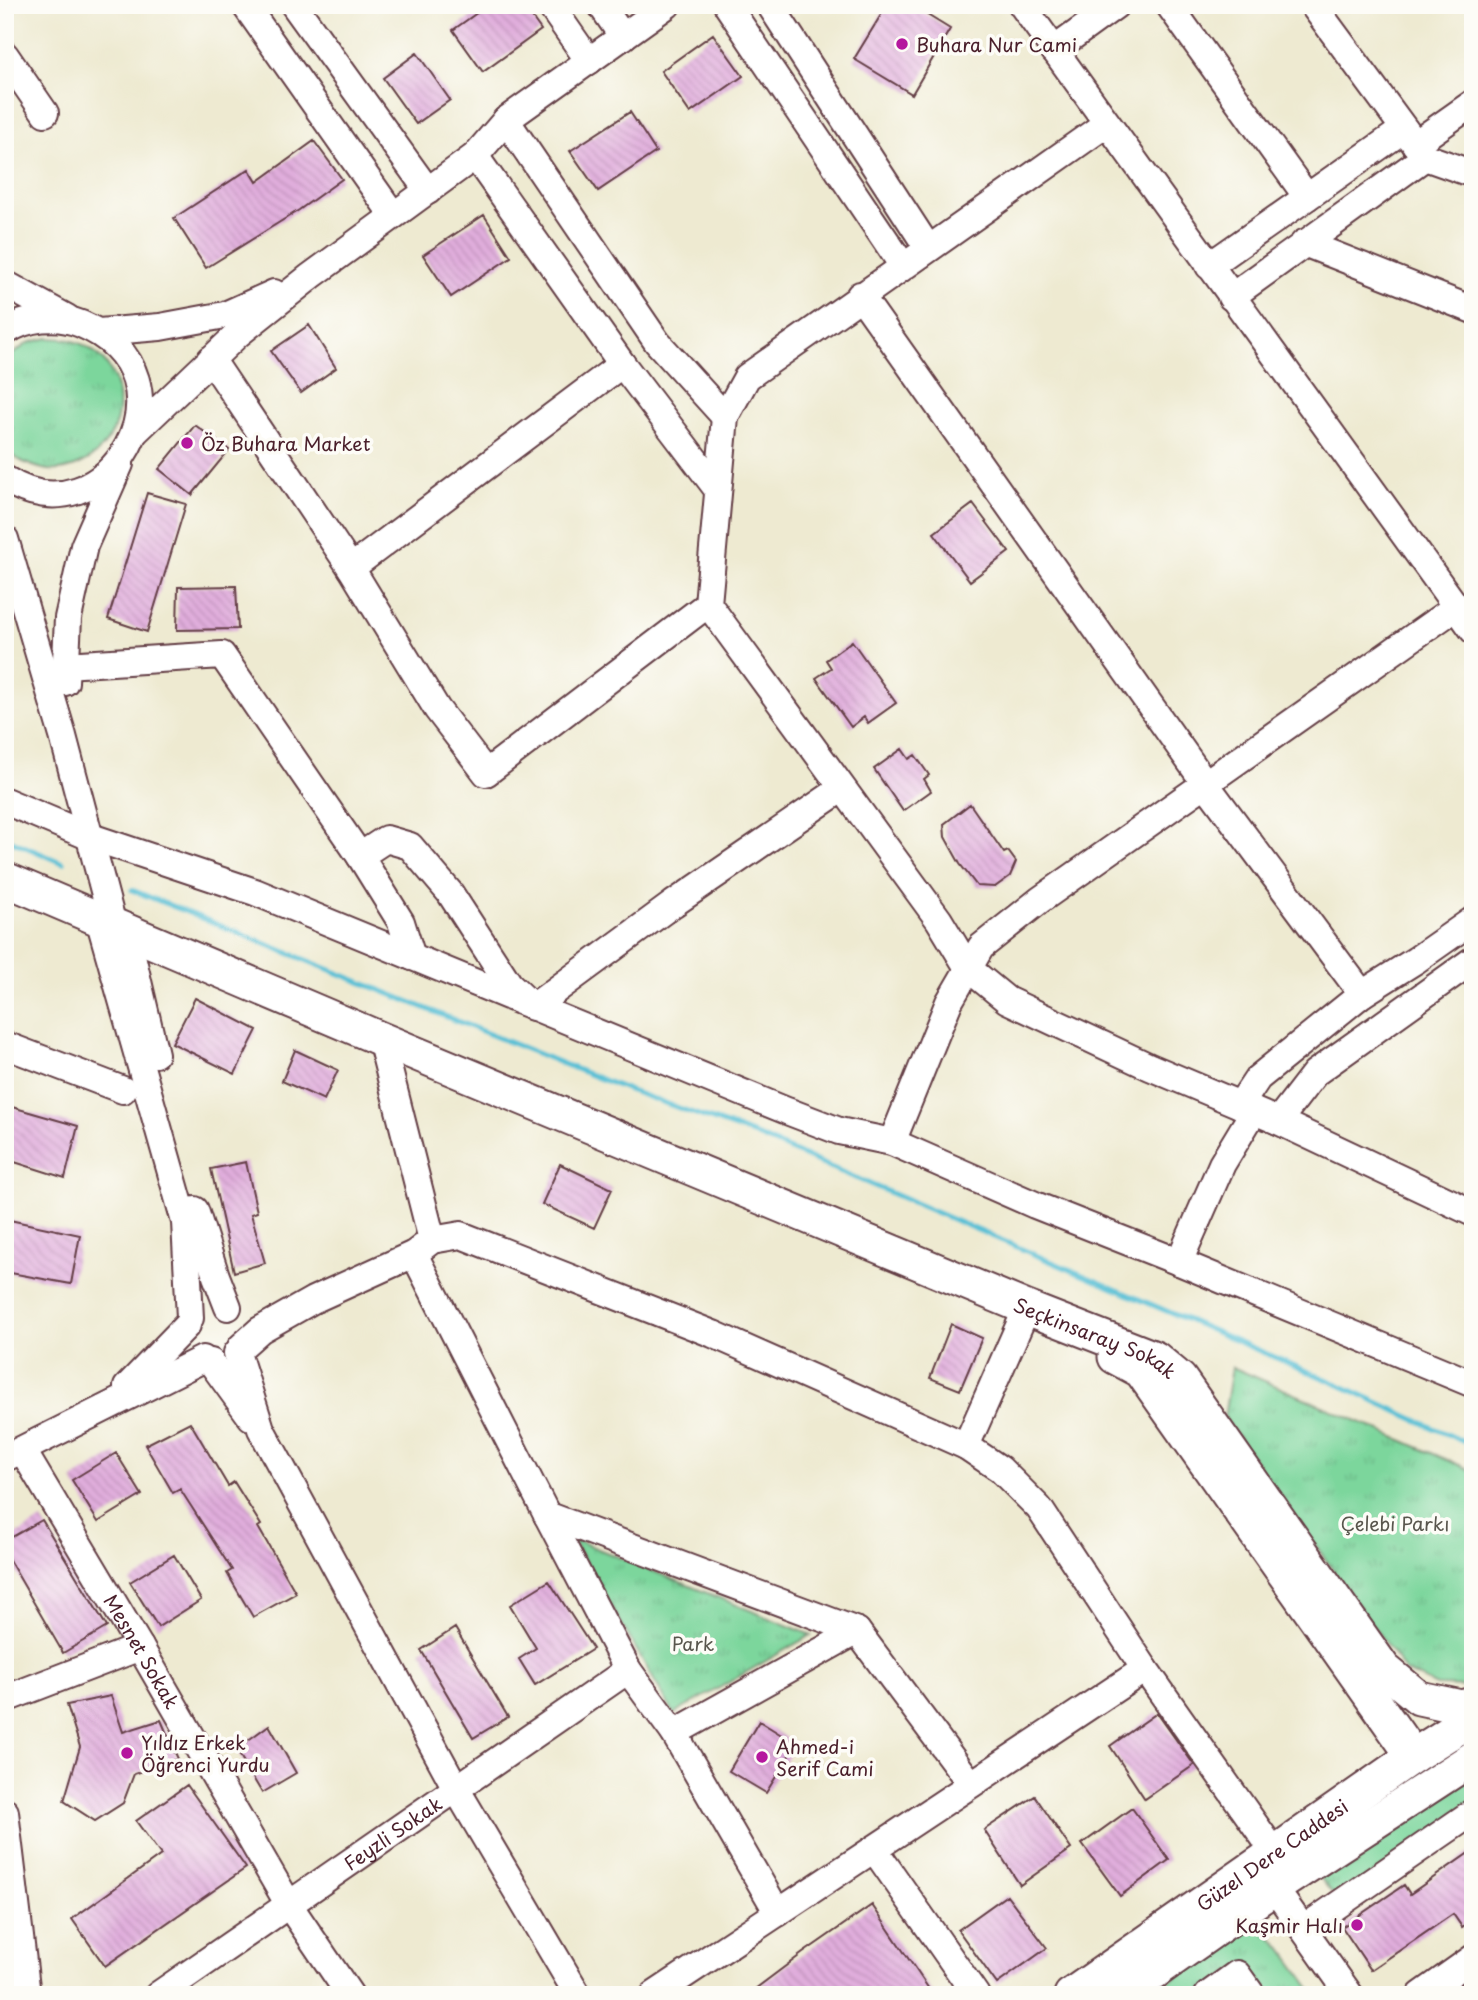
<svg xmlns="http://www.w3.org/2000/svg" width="1478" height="2000" font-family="'Playpen Sans',sans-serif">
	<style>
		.grass { fill: url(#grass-tufts); stroke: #627a64; stroke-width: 2 }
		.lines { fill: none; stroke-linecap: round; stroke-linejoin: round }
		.stream { stroke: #58c0d5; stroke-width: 5 }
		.building { fill: url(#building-back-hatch) }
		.minor-casing { stroke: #633d44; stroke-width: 30 }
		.major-casing { stroke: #633d44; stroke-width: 37 }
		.minor { stroke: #fff; stroke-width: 26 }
		.major { stroke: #fff; stroke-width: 33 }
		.poi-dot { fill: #b5179e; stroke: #fdfcf7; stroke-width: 2.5 }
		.labels { text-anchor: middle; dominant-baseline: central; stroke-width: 7; stroke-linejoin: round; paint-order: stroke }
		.poi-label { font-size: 19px; fill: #4a1f2b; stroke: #fdfcf7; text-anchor: start }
		.street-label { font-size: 19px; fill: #4a1f2b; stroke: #fdfcf7 }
		.park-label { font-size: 19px; fill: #59564d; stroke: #fdfcf7 }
	</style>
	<defs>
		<pattern id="grass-tufts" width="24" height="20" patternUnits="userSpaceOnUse" patternTransform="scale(1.75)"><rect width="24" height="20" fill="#7bd69c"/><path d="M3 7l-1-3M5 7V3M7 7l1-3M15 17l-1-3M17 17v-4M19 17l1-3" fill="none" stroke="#6cb787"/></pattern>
		<pattern id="building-back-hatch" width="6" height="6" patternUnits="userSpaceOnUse" patternTransform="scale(1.75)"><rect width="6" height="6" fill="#e0addc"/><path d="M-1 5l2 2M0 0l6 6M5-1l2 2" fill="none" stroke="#c294bd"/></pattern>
	</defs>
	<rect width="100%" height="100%" fill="#fdfcf7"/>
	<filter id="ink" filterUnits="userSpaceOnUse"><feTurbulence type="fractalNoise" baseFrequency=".0143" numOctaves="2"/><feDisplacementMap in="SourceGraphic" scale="14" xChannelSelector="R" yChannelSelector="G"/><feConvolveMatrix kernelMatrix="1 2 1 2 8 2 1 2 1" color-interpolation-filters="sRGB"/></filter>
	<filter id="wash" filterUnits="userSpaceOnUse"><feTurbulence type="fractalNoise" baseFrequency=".00686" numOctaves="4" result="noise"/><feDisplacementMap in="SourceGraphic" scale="28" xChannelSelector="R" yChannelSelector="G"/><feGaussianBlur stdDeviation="1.57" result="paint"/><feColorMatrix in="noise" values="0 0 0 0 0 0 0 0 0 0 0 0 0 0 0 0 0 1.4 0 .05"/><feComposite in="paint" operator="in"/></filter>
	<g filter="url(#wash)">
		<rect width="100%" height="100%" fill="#eeead1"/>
		<path class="grass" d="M 48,338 C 55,339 63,338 70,340 C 131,356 135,438 80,464 C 69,469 55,472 43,469 C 29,465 14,460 5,448 L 5,360 L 28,343 Z
			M 1232,1367 L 1473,1471 L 1473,1687 L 1437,1686 L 1406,1672 L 1224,1417 Z
			M 571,1538 L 811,1635 L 674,1714 Z
			M 1473,1773 L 1473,1806 L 1338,1900 L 1317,1874 Z
			M 1247,1927 L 1267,1933 L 1280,1946 L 1316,1995 L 1264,1995 L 1242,1965 L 1199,1995 L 1149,1995 Z"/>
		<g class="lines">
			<path class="stream" d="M 5,838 L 63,863
				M 132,890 L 628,1090 L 755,1135 L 1342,1386 L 1473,1446"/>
		</g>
		<g id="blocks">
			<path class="building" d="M 488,5 L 523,5 L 541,30 L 483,72 L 453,30 Z
				M 887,5 L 911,5 L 950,29 L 912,94 L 854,59 Z
				M 713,34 L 743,76 L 690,113 L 661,71 Z
				M 417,53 L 450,100 L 416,124 L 383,78 Z
				M 630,112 L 656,152 L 598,191 L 570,151 Z
				M 314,141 L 342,179 L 299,210 L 206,268 L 174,218 L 249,169 L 257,182 Z
				M 484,215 L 511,257 L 451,297 L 423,255 Z
				M 309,325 L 336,368 L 301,393 L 271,351 Z
				M 195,425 L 229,450 L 192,495 L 159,469 Z
				M 147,493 L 186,504 L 147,632 L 108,619 Z
				M 973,504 L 1009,552 L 970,581 L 934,533 Z
				M 236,586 L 238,629 L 177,630 L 178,587 Z
				M 852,641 L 896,703 L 868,723 L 864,717 L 851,727 L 816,678 L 831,668 L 826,660 Z
				M 902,749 L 909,759 L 915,755 L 929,775 L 924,779 L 931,791 L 903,811 L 874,769 Z
				M 970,804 L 1004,853 L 1008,851 L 1016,862 L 1010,876 L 995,887 L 977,886 L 960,864 L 945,837 L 944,824 Z
				M 195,998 L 257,1030 L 235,1074 L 172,1043 Z
				M 295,1050 L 338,1070 L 324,1100 L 282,1081 Z
				M 5,1105 L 78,1126 L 65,1178 L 5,1159 Z
				M 246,1162 L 257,1212 L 251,1214 L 265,1263 L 234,1272 L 211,1169 Z
				M 560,1164 L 612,1189 L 594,1228 L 542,1204 Z
				M 5,1219 L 80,1235 L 71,1284 L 5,1272 Z
				M 951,1324 L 982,1338 L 960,1390 L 930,1378 Z
				M 190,1422 L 228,1486 L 234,1482 L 261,1525 L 258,1527 L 296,1593 L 253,1617 L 227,1573 L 232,1570 L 180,1489 L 173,1493 L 145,1445 Z
				M 116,1453 L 142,1495 L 98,1522 L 72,1480 Z
				M 42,1520 L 107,1627 L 63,1653 L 5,1553 L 5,1541 Z
				M 174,1555 L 201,1600 L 158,1627 L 130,1582 Z
				M 549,1581 L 593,1649 L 535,1685 L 519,1659 L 536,1648 L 510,1605 Z
				M 455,1628 L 508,1717 L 473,1738 L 421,1650 Z
				M 111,1696 L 123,1732 L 161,1720 L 178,1759 L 134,1774 L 123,1803 L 95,1821 L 64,1801 L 80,1747 L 67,1705 Z
				M 1157,1713 L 1194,1765 L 1145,1799 L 1110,1746 Z
				M 759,1721 L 796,1744 L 766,1793 L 729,1771 Z
				M 269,1725 L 296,1773 L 262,1793 L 236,1749 Z
				M 187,1785 L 246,1868 L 105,1966 L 72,1919 L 161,1855 L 136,1821 Z
				M 1035,1796 L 1071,1849 L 1020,1885 L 984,1830 Z
				M 1132,1808 L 1169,1860 L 1120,1896 L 1082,1844 Z
				M 1473,1850 L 1473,1919 L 1462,1927 L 1453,1914 L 1371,1970 L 1342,1927 L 1404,1885 L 1410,1894 Z
				M 1007,1895 L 1047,1948 L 997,1984 L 958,1930 Z
				M 872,1905 L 933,1995 L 747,1995 L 803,1953 Z"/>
		</g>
	</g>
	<g filter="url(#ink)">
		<use href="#blocks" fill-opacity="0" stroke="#633d44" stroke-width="2"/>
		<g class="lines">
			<g class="minor-casing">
				<g id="minor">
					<path d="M 245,5 L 393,215"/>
					<path d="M 294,5 L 428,191"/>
					<path d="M 550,5 L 589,61"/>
					<path d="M 601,5 L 623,37"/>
					<path d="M 727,5 L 903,266"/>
					<path d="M 770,5 L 928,248"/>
					<path d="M 1022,5 L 1473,630"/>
					<path d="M 1169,5 L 1307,197"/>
					<path d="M 1313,5 L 1425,157 L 1473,174"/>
					<path d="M 1054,50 L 1116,5"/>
					<path d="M 5,55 L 45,113"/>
					<path d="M 506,120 L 657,342 L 725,417"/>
					<path d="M 1106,124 L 747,377 L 725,417 L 708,604 L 939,920 L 968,968 L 1007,1000 L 1150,1067 L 1278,1121 L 1473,1213"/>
					<path d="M 1415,144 L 1473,103"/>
					<path d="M 475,156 L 622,364 L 718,490"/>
					<path d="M 1304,243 L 1473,310"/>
					<path d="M 1209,266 L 1404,129"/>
					<path d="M 5,284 L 67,318"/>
					<path d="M 860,295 L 1208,787 L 1362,994"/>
					<path d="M 1231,297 L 1425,157"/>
					<path d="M 5,332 C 26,317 58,314 81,324 C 205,376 107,546 5,479"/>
					<path d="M 99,332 L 160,327 L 225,315 L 274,293"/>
					<path d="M 211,359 L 351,568 L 437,709 L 486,773 L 708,604"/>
					<path d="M 136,431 L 238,334 L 311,276 L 475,156 L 506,120 L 667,5"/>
					<path d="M 5,539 L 63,736 L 113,925"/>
					<path d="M 351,568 L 622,364"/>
					<path d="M 65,665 L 222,655 L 360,856 L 401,922 L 412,957"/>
					<path d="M 65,682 L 68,618 L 84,546 L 120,464"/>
					<path d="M 5,801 L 88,836 L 255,892 L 787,1111 L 839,1131 L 892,1142 L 1035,1205 L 1179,1262 L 1473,1384"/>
					<path d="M 360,856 L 386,839 L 410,846 L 450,893 L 509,984 L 533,1007 L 673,904 L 841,789"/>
					<path d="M 99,919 L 185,1222 L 190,1318"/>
					<path d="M 126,930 L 155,1054"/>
					<path d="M 381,1039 L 432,1240"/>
					<path d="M 5,1045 L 123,1090"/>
					<path d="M 1240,1105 L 1258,1078 L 1362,994 L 1416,960 L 1473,920"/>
					<path d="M 1278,1121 L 1315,1073 L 1473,960"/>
					<path d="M 892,1142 L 949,1002 L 981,947 L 1040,900 L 1456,607"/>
					<path d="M 195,1210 L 216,1276 L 228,1307"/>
					<path d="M 414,1254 L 547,1515 L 628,1670 L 674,1733 L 778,1913"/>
					<path d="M 1179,1262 L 1222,1164 L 1254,1111"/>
					<path d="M 241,1347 L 260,1330 L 313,1300 L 414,1254 L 432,1240 L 461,1235 L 713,1334 L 966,1446 L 1000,1469 L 1039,1508 L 1145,1669 L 1275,1853 L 1274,1888 L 1350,1995"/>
					<path d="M 237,1353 L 261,1429 L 457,1790 L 578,1995"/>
					<path d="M 211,1362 L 251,1417"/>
					<path d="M 127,1387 L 187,1325"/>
					<path d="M 966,1446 L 1027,1308"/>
					<path id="s1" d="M 23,1451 L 140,1647 L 289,1905 L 350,1995"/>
					<path d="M 5,1458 L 203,1359"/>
					<path d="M 547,1515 L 857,1631 L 971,1784"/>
					<path d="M 5,1699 L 140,1647"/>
					<path d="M 674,1733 L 857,1631"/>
					<path d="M 5,1812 L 27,1995"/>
					<path d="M 874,1849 L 976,1995"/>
					<path d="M 1303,1929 L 1473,1812"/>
					<path id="s2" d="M 158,1995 L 628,1670"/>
					<path d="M 654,1995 L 1145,1669"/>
					<path d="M 1208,1995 L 1237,1974 L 1252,1995"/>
					<path d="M 1421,1995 L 1473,1958"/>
				</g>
			</g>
			<g class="major-casing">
				<g id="major">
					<path id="s3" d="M 5,879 L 381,1039 L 1027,1308 L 1155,1358 L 1180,1379 L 1384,1669 L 1419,1698 L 1461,1707 L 1473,1704"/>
					<path d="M 1115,1357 L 1141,1371 L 1413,1756"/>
					<path id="s4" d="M 1071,1995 L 1413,1756 L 1473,1718"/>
					<path d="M 1122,1995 L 1274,1888 L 1473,1758"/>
				</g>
			</g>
			<use href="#minor" class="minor"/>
			<use href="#major" class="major"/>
		</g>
	</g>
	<g class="poi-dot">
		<circle cx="902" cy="44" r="7"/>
		<circle cx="187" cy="443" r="7"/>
		<circle cx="127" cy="1753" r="7"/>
		<circle cx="762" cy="1757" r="7"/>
		<circle cx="1357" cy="1925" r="7"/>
	</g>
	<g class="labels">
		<g class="poi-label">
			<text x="916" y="44">Buhara Nur Cami</text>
			<text x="201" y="443">Öz Buhara Market</text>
			<text x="141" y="1742">Yıldız Erkek<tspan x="141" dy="22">Öğrenci Yurdu</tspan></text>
			<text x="776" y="1746">Ahmed-i<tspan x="776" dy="22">Serif Cami</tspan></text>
			<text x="1343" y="1925" text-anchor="end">Kaşmir Halı</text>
		</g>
		<g class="street-label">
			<text stroke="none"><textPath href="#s3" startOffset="1183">Seçkinsaray Sokak</textPath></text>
			<text stroke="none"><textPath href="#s1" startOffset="233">Mesnet Sokak</textPath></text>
			<text stroke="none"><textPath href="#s2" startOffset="285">Feyzli Sokak</textPath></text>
			<text stroke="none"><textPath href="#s4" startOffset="245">Güzel Dere Caddesi</textPath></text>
		</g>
		<g class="park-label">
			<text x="1395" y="1523">Çelebi Parkı</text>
			<text x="693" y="1643">Park</text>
		</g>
	</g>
	<rect width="1478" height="2000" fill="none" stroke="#fdfcf7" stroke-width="28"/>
</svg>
